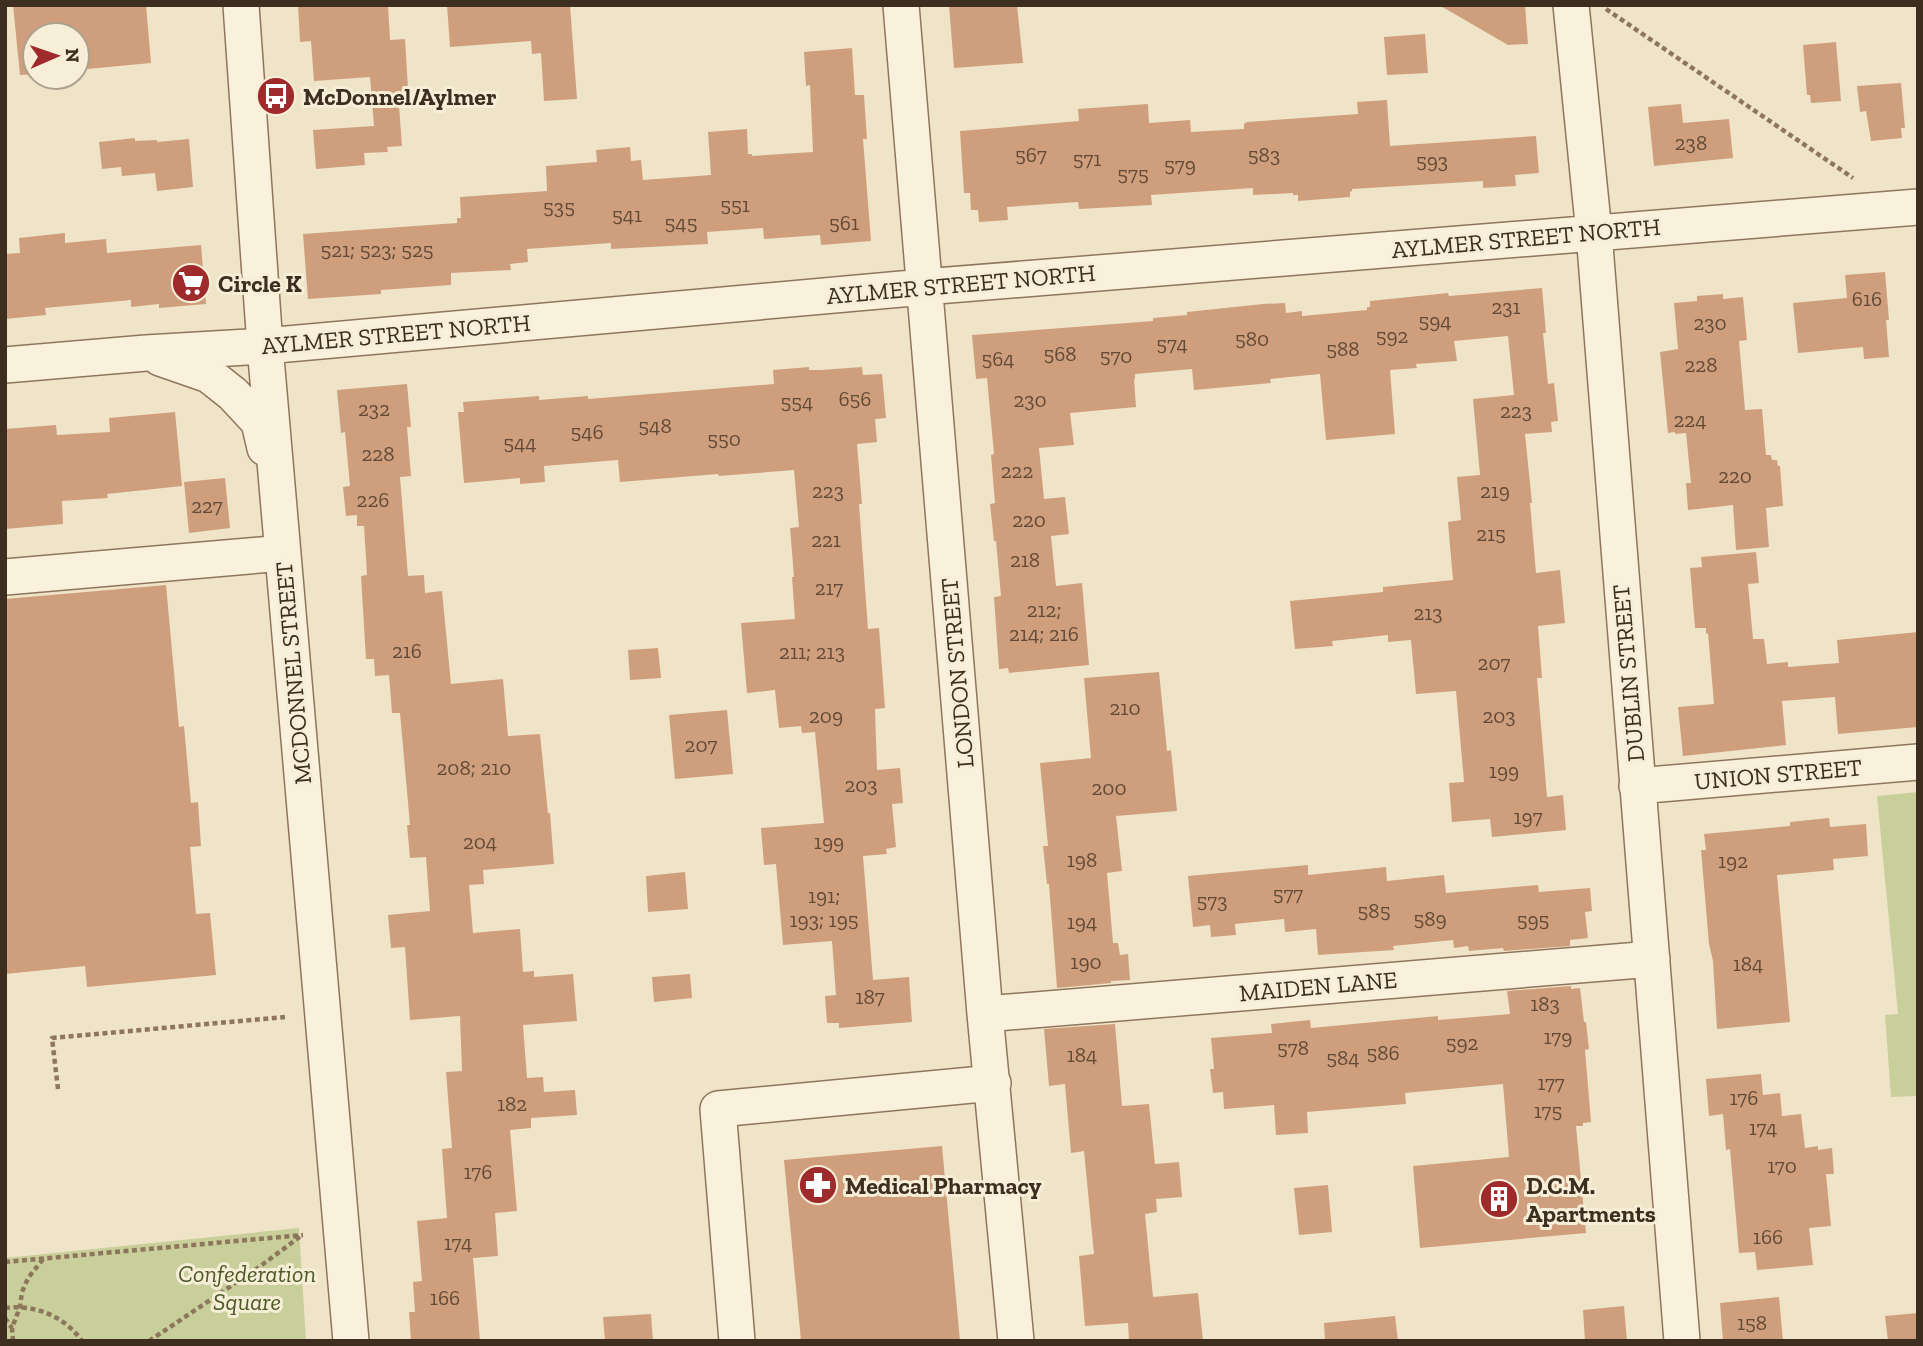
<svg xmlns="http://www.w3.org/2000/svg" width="1923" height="1346" font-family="'Zilla Slab',serif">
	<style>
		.green { fill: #c9cf9b }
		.building { fill: #cf9f7d }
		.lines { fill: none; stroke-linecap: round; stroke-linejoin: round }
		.minor-casing { stroke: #8d765c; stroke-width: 38 }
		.path { stroke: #8d765c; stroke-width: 4.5; stroke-dasharray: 5 3.5; stroke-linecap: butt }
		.minor { stroke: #faf1dc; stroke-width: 35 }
		.labels { text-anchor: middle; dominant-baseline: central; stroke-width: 6; stroke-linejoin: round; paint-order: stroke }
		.number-label { font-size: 21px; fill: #624a37 }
		.poi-label { font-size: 24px; font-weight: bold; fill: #3d2e20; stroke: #f7eed8; text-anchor: start }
		.street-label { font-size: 24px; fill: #3d2e20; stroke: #f7eed8 }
		.park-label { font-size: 24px; font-style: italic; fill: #4d5a26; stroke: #f7eed8 }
	</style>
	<rect width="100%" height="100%" fill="#f0e4c8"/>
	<path class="green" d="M 1918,792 L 1918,1096 L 1891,1097 L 1885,1015 L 1898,1014 L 1877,796 Z
		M 299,1228 L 306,1341 L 5,1341 L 5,1258 Z"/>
	<path class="building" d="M 13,5 L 146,5 L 151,63 L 77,70 L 77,35 L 35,35 L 35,74 L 20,75 Z
		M 298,5 L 388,5 L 390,40 L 405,39 L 409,105 L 399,106 L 402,146 L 387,147 L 388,152 L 364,153 L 365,165 L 316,169 L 313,130 L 374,126 L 370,77 L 314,81 L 311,41 L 300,42 Z
		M 447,5 L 570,5 L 577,99 L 544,101 L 541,53 L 532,54 L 531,41 L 450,47 Z
		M 949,5 L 1017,5 L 1023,63 L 954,68 Z
		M 1439,5 L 1525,5 L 1528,44 L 1508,45 Z
		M 1425,34 L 1428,73 L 1387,75 L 1384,37 Z
		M 1836,42 L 1841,101 L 1811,103 L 1810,95 L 1807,95 L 1803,45 Z
		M 852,48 L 855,95 L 864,95 L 867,139 L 863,139 L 871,241 L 821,245 L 820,235 L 764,239 L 763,228 L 707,232 L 708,244 L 611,249 L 611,243 L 527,249 L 528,262 L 510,264 L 511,270 L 451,273 L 451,285 L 381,290 L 381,294 L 308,299 L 303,234 L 457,223 L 457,218 L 461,218 L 460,197 L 547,191 L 546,166 L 597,162 L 596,150 L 630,147 L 631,161 L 641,160 L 643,180 L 711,175 L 708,132 L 747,129 L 748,154 L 752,154 L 752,156 L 813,152 L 810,85 L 806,86 L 804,52 Z
		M 1901,83 L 1905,128 L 1901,128 L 1902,138 L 1871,141 L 1866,111 L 1860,112 L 1857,86 Z
		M 1387,100 L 1390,146 L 1536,136 L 1539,173 L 1515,175 L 1516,186 L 1483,188 L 1483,181 L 1352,189 L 1352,191 L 1350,192 L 1350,197 L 1298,201 L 1298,195 L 1293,195 L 1293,193 L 1253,195 L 1253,188 L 1151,195 L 1152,205 L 1079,209 L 1078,202 L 1007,207 L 1008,220 L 979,222 L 978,210 L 971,210 L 970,193 L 964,193 L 960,131 L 1079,121 L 1078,109 L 1148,104 L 1149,123 L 1190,120 L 1191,132 L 1244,129 L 1244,124 L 1247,122 L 1358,114 L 1357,102 Z
		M 1681,104 L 1683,123 L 1729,119 L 1733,158 L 1654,166 L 1648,107 Z
		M 135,138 L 135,141 L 157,140 L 157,142 L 189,139 L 193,187 L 157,191 L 155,173 L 122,176 L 121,167 L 102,169 L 99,142 Z
		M 65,233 L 65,243 L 106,239 L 107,253 L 201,245 L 206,304 L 159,308 L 159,304 L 131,307 L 131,300 L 45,308 L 46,315 L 5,319 L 5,254 L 20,253 L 19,238 Z
		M 1885,272 L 1889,320 L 1886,320 L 1889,357 L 1864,359 L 1863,347 L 1798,353 L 1793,303 L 1847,298 L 1845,275 Z
		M 1542,288 L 1546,333 L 1543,333 L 1548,384 L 1554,383 L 1558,421 L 1551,422 L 1552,432 L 1525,434 L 1532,503 L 1530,503 L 1536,573 L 1560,570 L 1565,623 L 1538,626 L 1542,678 L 1537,678 L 1547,797 L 1563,795 L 1566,830 L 1492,837 L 1490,819 L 1452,822 L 1449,783 L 1464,782 L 1456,691 L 1416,694 L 1411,640 L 1388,642 L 1388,635 L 1332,641 L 1333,646 L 1295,649 L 1290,601 L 1383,592 L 1383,587 L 1453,580 L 1448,522 L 1461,520 L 1457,477 L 1480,475 L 1473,399 L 1514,395 L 1508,336 L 1454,341 L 1457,361 L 1416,364 L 1417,368 L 1390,370 L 1395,434 L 1326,440 L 1320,374 L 1270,379 L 1271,383 L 1194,390 L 1192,369 L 1135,374 L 1135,379 L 1134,379 L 1136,407 L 1070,413 L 1074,445 L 1039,448 L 1044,499 L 1065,497 L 1069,534 L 1051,536 L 1056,586 L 1082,583 L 1089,665 L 1009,673 L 1008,668 L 999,669 L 994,597 L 1001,596 L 996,541 L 994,541 L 990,504 L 995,503 L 991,455 L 994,454 L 987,378 L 976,379 L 972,335 L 1153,321 L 1153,318 L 1187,315 L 1187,312 L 1263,304 L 1285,303 L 1286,313 L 1302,311 L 1302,316 L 1367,310 L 1367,307 L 1370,307 L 1370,301 L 1448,293 L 1449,296 Z
		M 1723,294 L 1723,299 L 1743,297 L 1747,340 L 1739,341 L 1745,410 L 1762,409 L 1766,455 L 1771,455 L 1772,460 L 1777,460 L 1778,466 L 1780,466 L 1783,506 L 1766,508 L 1769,547 L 1736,550 L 1733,505 L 1688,510 L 1686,483 L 1691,483 L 1686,433 L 1675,434 L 1675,432 L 1668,433 L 1660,352 L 1678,349 L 1674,303 L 1697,301 L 1697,296 Z
		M 809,367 L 809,370 L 821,370 L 862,367 L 863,375 L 882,374 L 886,418 L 875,419 L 877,442 L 857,444 L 862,504 L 859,504 L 868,629 L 879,628 L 885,708 L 875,709 L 877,770 L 900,768 L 903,803 L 892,804 L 896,847 L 886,849 L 887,854 L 863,856 L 873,980 L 909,977 L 912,1022 L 839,1028 L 839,1023 L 827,1023 L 825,996 L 836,995 L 832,941 L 783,945 L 776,864 L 764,865 L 761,828 L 824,823 L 815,732 L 802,733 L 801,726 L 779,728 L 775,690 L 747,693 L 741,623 L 795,619 L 792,577 L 794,577 L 790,528 L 799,527 L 794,470 L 719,476 L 718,474 L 620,482 L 618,460 L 544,466 L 545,482 L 520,484 L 520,478 L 464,483 L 458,412 L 464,412 L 463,402 L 539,396 L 539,400 L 588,396 L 588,399 L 774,384 L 773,370 Z
		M 407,384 L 411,427 L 407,427 L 411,476 L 400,477 L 408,576 L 424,575 L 425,593 L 442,591 L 451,684 L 503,679 L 508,736 L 540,734 L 548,813 L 550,813 L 554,864 L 483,870 L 484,884 L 469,885 L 473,933 L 520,929 L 523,972 L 534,971 L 534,977 L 573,974 L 577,1021 L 523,1025 L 527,1078 L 543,1077 L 544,1092 L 575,1090 L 577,1115 L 531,1118 L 531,1128 L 510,1130 L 517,1211 L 495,1213 L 498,1256 L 473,1258 L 480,1341 L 411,1341 L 409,1312 L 415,1312 L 413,1282 L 422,1281 L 417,1221 L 447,1218 L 442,1149 L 452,1148 L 446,1072 L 462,1071 L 460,1016 L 410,1020 L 405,947 L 391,948 L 388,915 L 430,911 L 426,857 L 410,858 L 407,825 L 410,825 L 400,713 L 392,713 L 389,675 L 375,676 L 374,659 L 366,659 L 361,576 L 367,575 L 364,526 L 357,526 L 357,515 L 346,516 L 343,487 L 350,486 L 345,432 L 341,433 L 337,390 Z
		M 175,412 L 182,486 L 107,494 L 108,498 L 62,501 L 63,524 L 5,529 L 5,429 L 56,425 L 57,435 L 110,432 L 109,418 Z
		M 225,478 L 230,528 L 189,533 L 184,482 Z
		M 1756,552 L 1759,583 L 1748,584 L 1753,639 L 1764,639 L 1767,664 L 1788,662 L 1788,667 L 1839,663 L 1837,640 L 1918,632 L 1918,727 L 1838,734 L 1835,697 L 1782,701 L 1786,745 L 1683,756 L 1678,707 L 1714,704 L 1708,633 L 1706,634 L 1706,628 L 1695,628 L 1690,568 L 1702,567 L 1701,557 Z
		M 166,585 L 179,727 L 184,726 L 191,803 L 198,802 L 201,846 L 190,847 L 196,914 L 210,913 L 216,975 L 87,987 L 85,966 L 5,974 L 5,599 Z
		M 658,648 L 661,678 L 630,680 L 628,650 Z
		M 1159,672 L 1167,751 L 1171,750 L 1177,811 L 1116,816 L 1122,871 L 1107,873 L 1113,943 L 1118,943 L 1120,955 L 1128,954 L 1130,980 L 1111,981 L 1111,983 L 1057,988 L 1049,884 L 1047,884 L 1043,846 L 1048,846 L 1040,763 L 1091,758 L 1084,678 Z
		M 727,710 L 733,774 L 675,779 L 669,715 Z
		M 1829,818 L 1830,827 L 1866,824 L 1868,856 L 1833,859 L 1834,870 L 1777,875 L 1790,1022 L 1717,1029 L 1713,961 L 1709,944 L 1701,850 L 1706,850 L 1704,834 L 1790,826 L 1790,822 Z
		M 1308,865 L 1308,875 L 1386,867 L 1387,881 L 1444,875 L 1446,893 L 1538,885 L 1539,892 L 1590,888 L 1592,911 L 1585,912 L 1588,938 L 1570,940 L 1570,946 L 1504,951 L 1503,948 L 1469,951 L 1468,946 L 1454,948 L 1453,940 L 1393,946 L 1394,950 L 1318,955 L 1316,929 L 1285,932 L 1284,919 L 1235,924 L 1236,935 L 1211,937 L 1210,925 L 1193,927 L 1188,876 Z
		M 685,872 L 688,909 L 648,912 L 646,876 Z
		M 690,974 L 692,998 L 654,1002 L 652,977 Z
		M 1571,986 L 1571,989 L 1580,988 L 1584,1022 L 1586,1022 L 1589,1049 L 1585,1050 L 1591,1122 L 1583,1123 L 1583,1126 L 1576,1126 L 1586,1233 L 1420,1248 L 1413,1166 L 1509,1157 L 1503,1084 L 1405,1093 L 1406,1104 L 1307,1112 L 1308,1133 L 1276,1135 L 1274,1105 L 1224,1109 L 1223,1092 L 1213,1093 L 1210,1069 L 1214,1069 L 1211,1038 L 1272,1033 L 1271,1024 L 1310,1020 L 1311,1028 L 1438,1016 L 1438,1020 L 1510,1014 L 1507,991 Z
		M 1115,1024 L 1122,1106 L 1149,1104 L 1155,1164 L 1179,1162 L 1182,1197 L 1156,1199 L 1157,1212 L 1145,1214 L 1153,1297 L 1198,1293 L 1203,1341 L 1129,1341 L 1128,1323 L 1085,1326 L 1079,1256 L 1094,1254 L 1084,1151 L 1071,1153 L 1065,1084 L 1049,1086 L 1044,1029 Z
		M 1761,1074 L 1763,1095 L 1780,1093 L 1782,1116 L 1801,1114 L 1805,1148 L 1818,1146 L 1818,1150 L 1832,1148 L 1834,1174 L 1826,1174 L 1831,1226 L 1809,1228 L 1813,1265 L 1757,1270 L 1755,1252 L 1739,1253 L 1730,1149 L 1726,1150 L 1723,1114 L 1709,1116 L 1706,1079 Z
		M 942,1146 L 960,1341 L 801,1341 L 784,1160 Z
		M 1328,1185 L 1332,1232 L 1299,1235 L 1294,1188 Z
		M 1779,1297 L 1783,1341 L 1723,1341 L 1720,1303 Z
		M 1624,1306 L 1627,1341 L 1585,1341 L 1583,1310 Z
		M 1918,1313 L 1918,1341 L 1888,1341 L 1885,1316 Z
		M 651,1314 L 653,1341 L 605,1341 L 603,1317 Z
		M 1395,1316 L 1398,1341 L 1325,1341 L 1324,1323 Z"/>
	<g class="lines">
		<g class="minor-casing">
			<path id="minor" d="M 241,5 L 265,346 L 351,1341
				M 901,5 L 985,1014 L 1016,1341
				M 1571,5 L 1594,233 L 1682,1341
				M 160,358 L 209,375 L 233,394 L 259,422 L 265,448
				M 5,365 L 146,353 L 265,346 L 924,287 L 1918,207
				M 5,577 L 283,553
				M 1637,786 L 1918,762
				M 985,1014 L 1652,959
				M 737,1341 L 718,1109 L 993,1083"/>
		</g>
		<path class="path" d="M 1606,9 L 1853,178
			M 58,1089 L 52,1038 L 285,1017
			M 5,1262 L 303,1235
			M 5,1308 C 35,1304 64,1316 82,1341
			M 5,1318 L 12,1328
			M 13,1341 L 12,1328 L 20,1307 L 22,1292 L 28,1278 L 44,1258
			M 149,1341 L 255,1270 L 301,1236"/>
		<use href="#minor" class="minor"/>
	</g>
	<defs>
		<g id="bus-disc" transform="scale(2.0125)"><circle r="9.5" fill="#9e2a2b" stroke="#f7eed8"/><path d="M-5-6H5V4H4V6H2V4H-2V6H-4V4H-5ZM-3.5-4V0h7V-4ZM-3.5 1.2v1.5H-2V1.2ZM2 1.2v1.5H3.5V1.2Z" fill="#fff"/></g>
		<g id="supermarket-disc" transform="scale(2.0125)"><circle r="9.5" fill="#9e2a2b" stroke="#f7eed8"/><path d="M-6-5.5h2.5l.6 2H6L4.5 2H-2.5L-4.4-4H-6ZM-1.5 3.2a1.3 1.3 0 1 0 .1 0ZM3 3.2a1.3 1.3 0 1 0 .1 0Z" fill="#fff"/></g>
		<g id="pharmacy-disc" transform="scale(2.0125)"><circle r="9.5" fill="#9e2a2b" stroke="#f7eed8"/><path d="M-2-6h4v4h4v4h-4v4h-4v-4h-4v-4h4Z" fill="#fff"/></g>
		<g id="building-disc" transform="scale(2.0125)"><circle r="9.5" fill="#9e2a2b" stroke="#f7eed8"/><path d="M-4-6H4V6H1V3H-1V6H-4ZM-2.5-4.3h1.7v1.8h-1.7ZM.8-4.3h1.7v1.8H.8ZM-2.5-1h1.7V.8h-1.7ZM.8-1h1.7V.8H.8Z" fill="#fff"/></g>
	</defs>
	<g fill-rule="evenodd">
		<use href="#bus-disc" x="276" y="96"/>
		<use href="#supermarket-disc" x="191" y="283"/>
		<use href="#pharmacy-disc" x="818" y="1185"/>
		<use href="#building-disc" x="1499" y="1199"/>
	</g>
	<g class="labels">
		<g class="number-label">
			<text x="1691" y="142">238</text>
			<text x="1031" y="154">567</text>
			<text x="1264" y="154">583</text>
			<text x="1087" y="158">571</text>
			<text x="1432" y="160">593</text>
			<text x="1180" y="164">579</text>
			<text x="1133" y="173">575</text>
			<text x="735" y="204">551</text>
			<text x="559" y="206">535</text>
			<text x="627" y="214">541</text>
			<text x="681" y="222">545</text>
			<text x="844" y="222">561</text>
			<text x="377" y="249">521; 523; 525</text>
			<text x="1867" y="298">616</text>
			<text x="1506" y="306">231</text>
			<text x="1435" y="320">594</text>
			<text x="1710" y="322">230</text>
			<text x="1392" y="335">592</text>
			<text x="1252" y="338">580</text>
			<text x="1172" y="343">574</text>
			<text x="1343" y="348">588</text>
			<text x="1060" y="353">568</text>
			<text x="1116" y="355">570</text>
			<text x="998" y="358">564</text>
			<text x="1701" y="364">228</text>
			<text x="855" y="398">656</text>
			<text x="1030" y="399">230</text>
			<text x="797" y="401">554</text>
			<text x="374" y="408">232</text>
			<text x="1516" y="410">223</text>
			<text x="1690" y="419">224</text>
			<text x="655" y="425">548</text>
			<text x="587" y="431">546</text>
			<text x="724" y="438">550</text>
			<text x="520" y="442">544</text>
			<text x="378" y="453">228</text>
			<text x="1017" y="470">222</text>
			<text x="1735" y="475">220</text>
			<text x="828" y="490">223</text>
			<text x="1495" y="490">219</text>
			<text x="373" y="499">226</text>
			<text x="207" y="505">227</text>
			<text x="1029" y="519">220</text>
			<text x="1491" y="533">215</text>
			<text x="826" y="539">221</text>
			<text x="1025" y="559">218</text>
			<text x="829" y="587">217</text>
			<text x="1044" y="609">212;<tspan x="1044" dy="24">214; 216</tspan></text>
			<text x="1428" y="612">213</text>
			<text x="407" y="650">216</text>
			<text x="812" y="651">211; 213</text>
			<text x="1494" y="662">207</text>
			<text x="1125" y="707">210</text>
			<text x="826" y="715">209</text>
			<text x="1499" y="715">203</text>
			<text x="701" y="744">207</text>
			<text x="474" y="767">208; 210</text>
			<text x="1504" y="770">199</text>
			<text x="861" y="784">203</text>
			<text x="1109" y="787">200</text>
			<text x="1528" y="816">197</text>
			<text x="480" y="841">204</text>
			<text x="829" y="841">199</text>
			<text x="1082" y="859">198</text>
			<text x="1733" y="860">192</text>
			<text x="1288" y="893">577</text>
			<text x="824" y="895">191;<tspan x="824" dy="24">193; 195</tspan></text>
			<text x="1212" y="900">573</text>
			<text x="1374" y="910">585</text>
			<text x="1430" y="918">589</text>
			<text x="1533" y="919">595</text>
			<text x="1082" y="921">194</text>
			<text x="1086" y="961">190</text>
			<text x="1748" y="963">184</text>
			<text x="870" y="996">187</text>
			<text x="1545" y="1003">183</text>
			<text x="1558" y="1036">179</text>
			<text x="1462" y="1042">592</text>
			<text x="1293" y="1047">578</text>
			<text x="1383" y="1052">586</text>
			<text x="1082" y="1054">184</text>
			<text x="1343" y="1057">584</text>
			<text x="1551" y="1082">177</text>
			<text x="1744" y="1097">176</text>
			<text x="512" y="1103">182</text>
			<text x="1548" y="1110">175</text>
			<text x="1763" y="1127">174</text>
			<text x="1782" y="1165">170</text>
			<text x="478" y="1171">176</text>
			<text x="1768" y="1236">166</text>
			<text x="458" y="1242">174</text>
			<text x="445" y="1297">166</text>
			<text x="1752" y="1322">158</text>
		</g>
		<g class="poi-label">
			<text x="303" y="96">McDonnel/Aylmer</text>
			<text x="218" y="283">Circle K</text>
			<text x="845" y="1185">Medical Pharmacy</text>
			<text x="1526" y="1185">D.C.M.<tspan x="1526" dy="28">Apartments</tspan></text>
		</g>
		<g class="street-label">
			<text transform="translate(1526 238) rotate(-5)">AYLMER STREET NORTH</text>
			<text transform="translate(961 284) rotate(-5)">AYLMER STREET NORTH</text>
			<text transform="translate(396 334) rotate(-5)">AYLMER STREET NORTH</text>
			<text transform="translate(293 673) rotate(-95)">MCDONNEL STREET</text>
			<text transform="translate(957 673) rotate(-95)">LONDON STREET</text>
			<text transform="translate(1628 673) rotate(-95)">DUBLIN STREET</text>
			<text transform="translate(1778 774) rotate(-5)">UNION STREET</text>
			<text transform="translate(1318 986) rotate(-5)">MAIDEN LANE</text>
		</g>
		<g class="park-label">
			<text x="247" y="1273">Confederation<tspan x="247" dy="28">Square</tspan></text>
		</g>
	</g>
	<rect width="1923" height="1346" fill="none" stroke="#3d2e20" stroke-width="14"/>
	<g transform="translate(56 56) rotate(88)"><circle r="33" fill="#f7eed8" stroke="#ada18e" stroke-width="2"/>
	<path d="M0-5L12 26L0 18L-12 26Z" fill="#9e2a2b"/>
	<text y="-10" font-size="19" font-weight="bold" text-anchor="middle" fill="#3d2e20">N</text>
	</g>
</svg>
